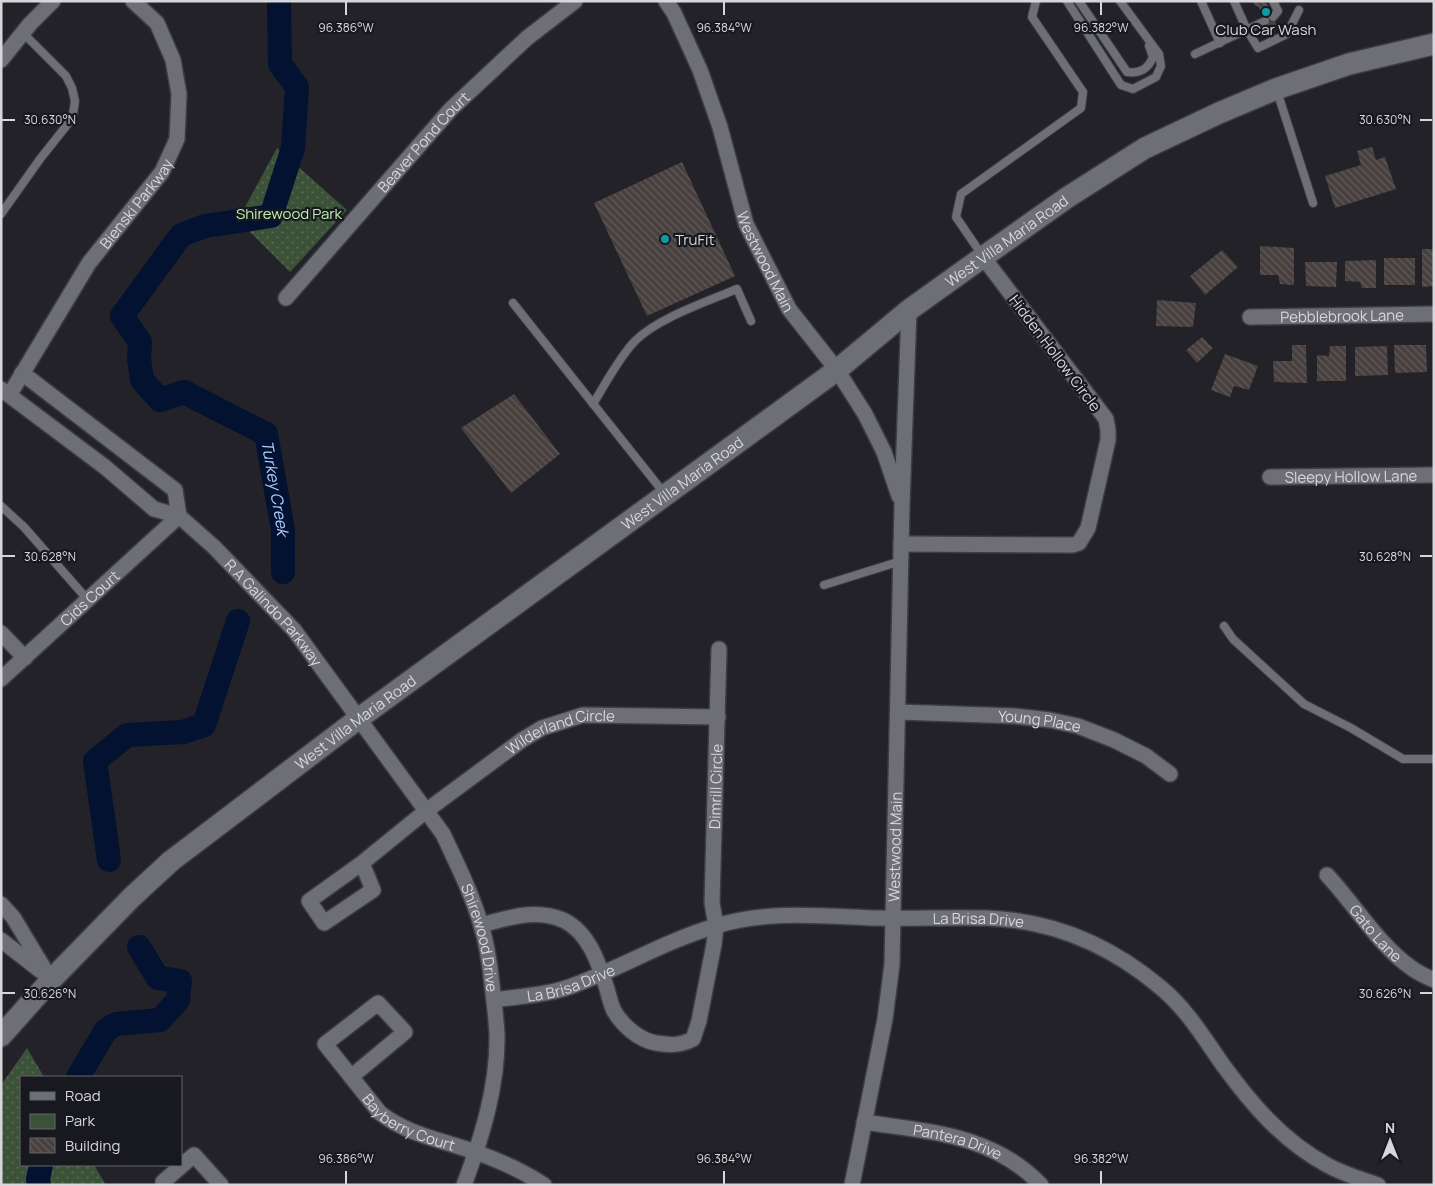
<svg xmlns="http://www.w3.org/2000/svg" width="1435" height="1186" font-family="Manrope,sans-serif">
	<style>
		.green { fill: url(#green-dots) }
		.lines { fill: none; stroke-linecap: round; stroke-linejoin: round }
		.river { stroke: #031231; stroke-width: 24 }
		.building { fill: url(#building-back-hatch) }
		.service-casing { stroke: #3c3d41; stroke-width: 10 }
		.minor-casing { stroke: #3c3d41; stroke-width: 18 }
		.secondary-casing { stroke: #3c3d41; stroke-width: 24 }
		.service { stroke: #6e6f76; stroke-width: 8 }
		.minor { stroke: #6e6f76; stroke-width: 15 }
		.secondary { stroke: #6e6f76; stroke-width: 21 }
		.ticks { fill: none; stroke: #d7d7db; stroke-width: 2 }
		.culture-dot { fill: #0f9aa8; stroke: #18191e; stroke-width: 2 }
		.labels { text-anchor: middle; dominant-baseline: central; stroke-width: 4.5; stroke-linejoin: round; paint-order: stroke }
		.poi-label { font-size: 15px; fill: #d7d7db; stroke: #18191e }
		.street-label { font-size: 15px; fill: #d7d7db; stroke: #18191e }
		.park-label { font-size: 15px; fill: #bdf0b3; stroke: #18191e }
		.water-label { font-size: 16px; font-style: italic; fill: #b0cdff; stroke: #18191e }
		.ticks-label { font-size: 12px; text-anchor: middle; fill: #d7d7db; stroke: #18191e; stroke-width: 4.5; stroke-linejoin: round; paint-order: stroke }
	</style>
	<defs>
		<pattern id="green-dots" width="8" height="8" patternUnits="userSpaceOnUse" patternTransform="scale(1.25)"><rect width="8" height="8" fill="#3c5238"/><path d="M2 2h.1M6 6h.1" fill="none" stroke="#576a54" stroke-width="1.8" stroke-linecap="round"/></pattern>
		<pattern id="building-back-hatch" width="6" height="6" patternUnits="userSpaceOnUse" patternTransform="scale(1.25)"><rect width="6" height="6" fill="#47403e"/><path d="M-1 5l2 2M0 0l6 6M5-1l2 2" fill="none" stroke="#615b59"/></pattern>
	</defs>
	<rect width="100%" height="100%" fill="#222228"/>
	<path class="green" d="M 277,148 L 347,210 L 290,272 L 238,220 Z
		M 27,1048 L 44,1077 L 21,1077 L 21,1165 L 94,1165 L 106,1185 L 1,1185 L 1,1085 Z"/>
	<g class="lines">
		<g class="river">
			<path id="s1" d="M 279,1 L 280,64 L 297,87 L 293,148 L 271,216 L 205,226 L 181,235 L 122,316 L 140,342 L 139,359 L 142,380 L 160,400 L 184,392 L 266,434 L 283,530 L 283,572"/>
			<path d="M 109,860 L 95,761 L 127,735 L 183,732 L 204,725 L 238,621"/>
			<path d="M 78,1077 L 106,1030 L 116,1024 L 160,1020 L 178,1000 L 180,981 L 158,978 L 139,947"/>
			<path d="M 39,1185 L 38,1179 L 41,1165"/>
		</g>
	</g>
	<path class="building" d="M 1253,1 L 1266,1 L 1278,29 L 1270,32 L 1259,7 L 1254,5 Z
		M 1372,147 L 1376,160 L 1385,157 L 1396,189 L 1335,208 L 1325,176 L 1361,165 L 1357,151 Z
		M 682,162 L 735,276 L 647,316 L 594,203 Z
		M 1260,246 L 1294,248 L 1294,285 L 1280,284 L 1278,275 L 1260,275 Z
		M 1422,249 L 1434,249 L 1434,286 L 1422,287 Z
		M 1222,250 L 1238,267 L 1205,295 L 1190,276 Z
		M 1384,258 L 1415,258 L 1415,285 L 1384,285 Z
		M 1376,260 L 1376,288 L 1362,288 L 1360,282 L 1345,281 L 1345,261 Z
		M 1305,262 L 1337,262 L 1336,287 L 1306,286 Z
		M 1157,300 L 1196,303 L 1193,327 L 1156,326 Z
		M 1202,337 L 1213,348 L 1197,363 L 1186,350 Z
		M 1292,345 L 1306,345 L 1307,383 L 1274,382 L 1273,361 L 1292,361 Z
		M 1394,345 L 1426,345 L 1427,372 L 1395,373 Z
		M 1330,346 L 1346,346 L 1346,381 L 1317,381 L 1317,355 L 1329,356 Z
		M 1387,346 L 1388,375 L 1355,376 L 1355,347 Z
		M 1225,354 L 1258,366 L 1249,390 L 1234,386 L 1230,397 L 1211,390 Z
		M 514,394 L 560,454 L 511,493 L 461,428 Z"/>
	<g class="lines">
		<g class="service-casing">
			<path id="service" d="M 1067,1 L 1121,85 L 1133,89 L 1156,77 L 1161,66 L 1159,54 L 1120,1
				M 1079,1 L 1127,72 C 1140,74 1148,69 1153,57 L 1149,46
				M 1201,1 L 1220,43
				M 1234,1 L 1247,30 L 1258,48 L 1287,34 L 1299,10
				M 1273,17 L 1278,11 L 1273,1
				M 1195,54 L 1265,21
				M 1277,91 L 1313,203
				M 1,214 L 40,159 L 67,125 L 73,114 L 75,101 L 72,88 L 66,76 L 23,33
				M 982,255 L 956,217 L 961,194 L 1081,108 L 1083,92 L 1032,17 L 1036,1
				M 513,303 L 664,493
				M 593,404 C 604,386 620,356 635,341 C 658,318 706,302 737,289 L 751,321
				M 1,506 L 24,527 L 87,599
				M 824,585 L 901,561
				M 1224,626 L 1233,639 L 1304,704 L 1351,728 L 1403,759 L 1434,759"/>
		</g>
		<g class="minor-casing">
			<g id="minor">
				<path id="s2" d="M 666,1 L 674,13 L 700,70 L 720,127 L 746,224 L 789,309 L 837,370 L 865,414 L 884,452 L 899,496"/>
				<path d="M 1,60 L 30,24 L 53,1"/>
				<path id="s3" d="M 286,298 L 451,109 L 527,38 L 575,1"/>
				<path id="s4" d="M 1250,317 L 1434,314"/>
				<path d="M 22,373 L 175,490 L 179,516"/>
				<path id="s5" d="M 1,389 L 105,467 L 154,509 L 179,516 L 214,547 L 294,630 L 443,834 C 457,864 472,894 481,925 C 487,944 490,965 492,985 C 494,1001 496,1018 497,1034 C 498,1086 482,1137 464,1185"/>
				<path id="s6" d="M 10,394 L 89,263 L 162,172 L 177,139 L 179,94 L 173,60 L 157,23 L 133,1"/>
				<path id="s7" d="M 1270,477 L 1434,475"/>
				<path d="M 901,544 L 1073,545 L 1079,543 L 1088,528 L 1108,440 L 1108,430 L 1106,419 L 983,257"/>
				<path d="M 1,633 L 25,658"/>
				<path id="s8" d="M 1,679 L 179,516"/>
				<path id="s9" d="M 898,712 L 1015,716 L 1050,720 L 1078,726 L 1114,740 L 1146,756 L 1170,774"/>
				<path id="s10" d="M 362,863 L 373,890 L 324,923 L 309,901 L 362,863 L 426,811 L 522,740 L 542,728 L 583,715 L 718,717"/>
				<path id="s11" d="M 1327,875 C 1356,906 1378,945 1413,969 C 1420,974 1427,977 1434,980"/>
				<path d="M 1,904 L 13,917 L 51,980"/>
				<path id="s12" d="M 481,925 C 509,918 535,908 563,920 C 589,932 599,964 607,989 C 609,996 611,1005 614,1011 C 623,1026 639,1040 656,1043 C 670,1045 680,1046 693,1039 L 699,1021 L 714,944 L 716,926 L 712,903 L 719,649"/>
				<path d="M 1,940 L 41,971"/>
				<path id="s13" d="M 494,1000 C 521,996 551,995 577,984 C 624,966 668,940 716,926 C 767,910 823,916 876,918 C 913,919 949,917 986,918 C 1052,920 1110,945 1160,987 C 1186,1008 1204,1038 1223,1065 C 1252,1105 1283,1141 1327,1165 C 1343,1174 1361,1179 1378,1185"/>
				<path id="s14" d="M 351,1077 L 405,1032 L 378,1003 L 325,1044 L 380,1113 C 408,1135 442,1140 475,1152 C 498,1160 523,1171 544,1185"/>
				<path id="s15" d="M 864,1122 C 930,1132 992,1134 1041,1185"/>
				<path d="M 163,1182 L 194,1155 L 221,1185"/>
				<path id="s16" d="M 852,1185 L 885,1019 L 892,964 L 902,504 L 909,310"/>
			</g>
		</g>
		<g class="secondary-casing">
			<g id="secondary">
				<path id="s17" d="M 1,1036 L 51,980 L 132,897 L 171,861 L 358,719 L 837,370 L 909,310 L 983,257 L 1068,197 L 1145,148 L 1219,113 L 1276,89 L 1349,64 L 1434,44"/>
			</g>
		</g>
		<use href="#service" class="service"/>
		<use href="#minor" class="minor"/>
		<use href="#secondary" class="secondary"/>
	</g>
	<path class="ticks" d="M 346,2 L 346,15M 724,2 L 724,15M 1101,2 L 1101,15M 2,120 L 15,120M 1420,120 L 1432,120M 2,556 L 15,556M 1420,556 L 1432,556M 2,993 L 15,993M 1420,993 L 1432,993M 346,1171 L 346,1184M 724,1171 L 724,1184M 1101,1171 L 1101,1184"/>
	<g class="culture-dot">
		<circle cx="1266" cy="12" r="5"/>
		<circle cx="665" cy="239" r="5"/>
	</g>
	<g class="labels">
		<g class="poi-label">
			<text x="1266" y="29">Club Car Wash</text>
			<text x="675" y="239" text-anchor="start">TruFit</text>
		</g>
		<g class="street-label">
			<text stroke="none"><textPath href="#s3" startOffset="208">Beaver Pond Court</textPath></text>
			<text stroke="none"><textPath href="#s6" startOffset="229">Bienski Parkway</textPath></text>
			<text stroke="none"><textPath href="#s17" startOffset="1285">West Villa Maria Road</textPath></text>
			<text stroke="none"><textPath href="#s2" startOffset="280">Westwood Main</textPath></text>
			<text stroke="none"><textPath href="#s4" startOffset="92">Pebblebrook Lane</textPath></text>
			<text transform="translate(1055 353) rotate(53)">Hidden Hollow Circle</text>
			<text stroke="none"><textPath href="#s7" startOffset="81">Sleepy Hollow Lane</textPath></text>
			<text stroke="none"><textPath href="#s17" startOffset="880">West Villa Maria Road</textPath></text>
			<text stroke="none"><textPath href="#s8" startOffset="120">Cids Court</textPath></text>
			<text stroke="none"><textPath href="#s5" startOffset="356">R A Galindo Parkway</textPath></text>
			<text stroke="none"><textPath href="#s17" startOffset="475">West Villa Maria Road</textPath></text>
			<text stroke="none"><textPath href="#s9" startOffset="142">Young Place</textPath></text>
			<text stroke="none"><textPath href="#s10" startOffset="422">Wilderland Circle</textPath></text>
			<text stroke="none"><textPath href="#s12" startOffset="539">Dimrill Circle</textPath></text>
			<text stroke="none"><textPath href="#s16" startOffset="342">Westwood Main</textPath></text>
			<text stroke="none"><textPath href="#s13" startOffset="499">La Brisa Drive</textPath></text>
			<text stroke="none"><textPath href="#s11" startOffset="76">Gato Lane</textPath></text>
			<text stroke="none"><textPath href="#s5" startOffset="746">Shirewood Drive</textPath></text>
			<text stroke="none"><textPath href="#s13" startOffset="79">La Brisa Drive</textPath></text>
			<text stroke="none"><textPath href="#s14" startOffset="295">Bayberry Court</textPath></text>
			<text stroke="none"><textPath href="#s15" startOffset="96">Pantera Drive</textPath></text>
		</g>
		<g class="park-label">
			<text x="289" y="213">Shirewood Park</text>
		</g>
		<g class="water-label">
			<text stroke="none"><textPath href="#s1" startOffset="686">Turkey Creek</textPath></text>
		</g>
	</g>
	<g class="ticks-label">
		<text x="346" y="32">96.386°W</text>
		<text x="724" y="32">96.384°W</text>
		<text x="1101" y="32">96.382°W</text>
		<text x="50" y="124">30.630°N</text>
		<text x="1385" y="124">30.630°N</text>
		<text x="50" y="561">30.628°N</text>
		<text x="1385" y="561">30.628°N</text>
		<text x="50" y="998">30.626°N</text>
		<text x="1385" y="998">30.626°N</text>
		<text x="346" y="1163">96.386°W</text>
		<text x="724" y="1163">96.384°W</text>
		<text x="1101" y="1163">96.382°W</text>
	</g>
	<rect width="1435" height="1186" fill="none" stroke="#d7d7db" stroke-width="5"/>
	<rect x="20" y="1076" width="162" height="90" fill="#18191e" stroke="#64656a"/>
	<rect x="30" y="1092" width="25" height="8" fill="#6e6f76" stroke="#64656a"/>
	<text x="65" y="1101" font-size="15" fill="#d7d7db">Road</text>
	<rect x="30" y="1114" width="25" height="15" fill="#3c5238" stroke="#64656a"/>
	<text x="65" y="1126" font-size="15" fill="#d7d7db">Park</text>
	<rect x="30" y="1138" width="25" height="15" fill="url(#building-back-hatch)" stroke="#64656a"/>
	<text x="65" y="1151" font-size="15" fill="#d7d7db">Building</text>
	<g transform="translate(1390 1141)" stroke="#18191e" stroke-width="4" paint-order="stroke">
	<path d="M0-4L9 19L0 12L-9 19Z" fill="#d7d7db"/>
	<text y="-8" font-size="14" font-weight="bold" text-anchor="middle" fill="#d7d7db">N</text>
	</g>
</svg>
